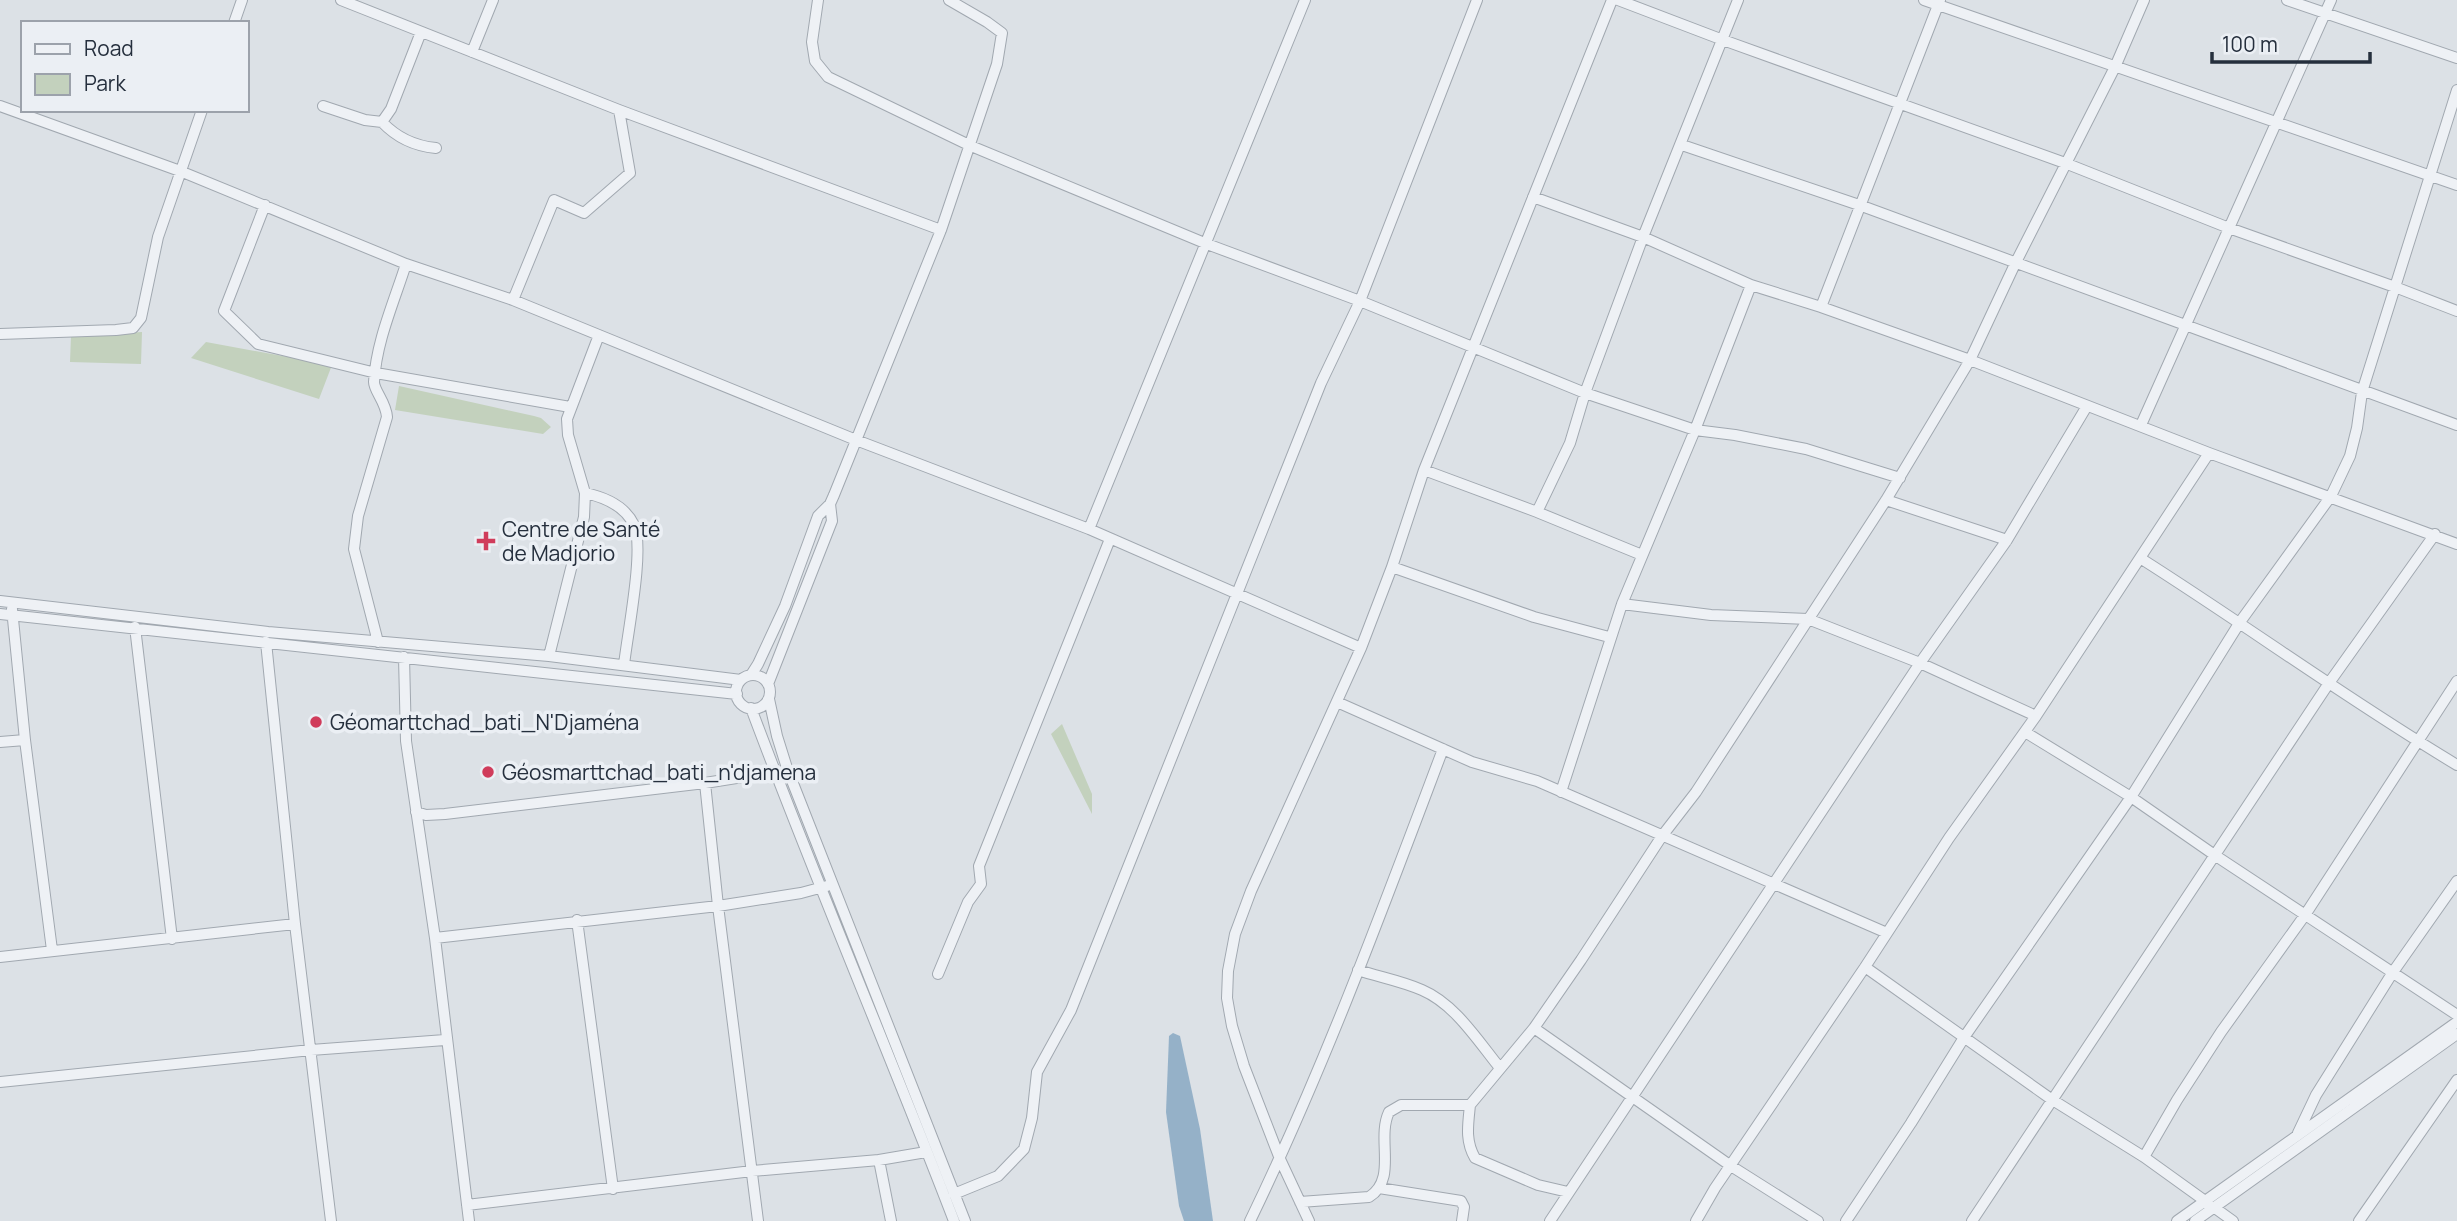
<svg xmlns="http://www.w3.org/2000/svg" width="2457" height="1221" font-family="Manrope,sans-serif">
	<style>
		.green { fill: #c3d1bd }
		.water { fill: #95b1c8 }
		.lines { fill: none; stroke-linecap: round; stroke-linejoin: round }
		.minor-casing { stroke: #a1a8b0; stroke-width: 12 }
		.minor { stroke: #eef1f5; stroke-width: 10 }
		.poi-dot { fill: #d03c5b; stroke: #ebeff4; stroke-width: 2.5 }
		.labels { text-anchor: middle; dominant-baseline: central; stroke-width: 7; stroke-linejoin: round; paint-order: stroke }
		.poi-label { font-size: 21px; fill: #252f3d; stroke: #ebeff4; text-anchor: start }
	</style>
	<rect width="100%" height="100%" fill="#dce1e6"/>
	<path class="green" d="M 142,332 L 141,364 L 70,362 L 71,336 Z
		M 206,342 L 332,365 L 319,399 L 191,358 Z
		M 399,386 L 534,416 L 541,418 L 551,427 L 543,434 L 395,410 Z
		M 1062,724 L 1092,794 L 1092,814 L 1051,734 Z"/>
	<path class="water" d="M 1173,1033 L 1180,1036 L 1200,1129 L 1213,1221 L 1184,1221 L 1179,1206 L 1166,1112 L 1169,1036 Z"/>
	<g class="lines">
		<g class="minor-casing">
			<path id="minor" d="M 341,0 L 619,110 L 941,230
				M 818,0 L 812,42 L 815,61 L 828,77 L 971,146 L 1207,244 L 1360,301 L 1585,393 L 1695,430 L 1735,435 L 1806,449 L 1900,478
				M 1618,0 L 1723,40 L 2065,163 L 2229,228 L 2395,287 L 2457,311
				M 1924,0 L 2457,185
				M 2287,0 L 2457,58
				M 234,23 L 242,0
				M 472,52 L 493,0
				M 0,106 L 180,171 L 406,264 L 513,300 L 856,440 L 1089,529 L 1361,648
				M 323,106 L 365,120 L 382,122 L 391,109 L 421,32
				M 382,122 C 397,138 414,146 436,148
				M 1682,145 L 1862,206 L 2457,425
				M 1533,197 L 1643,237 L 1751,285 L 1821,307 L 1970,360 L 2209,453 L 2457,544
				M 265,205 L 224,311 L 258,344 L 376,373 L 570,407
				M 513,300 L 554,200 L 584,213 L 630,173 L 619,110
				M 1821,307 L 1940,0
				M 0,334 L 116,330 L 133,328 L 141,318 L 158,237 L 202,110
				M 2141,425 L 2331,0
				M 1424,470 L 1537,512 L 1570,443 L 1585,393 L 1643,237 L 1738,0
				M 585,493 C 604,497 625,506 634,525 C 645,548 627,636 624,665
				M 1886,500 L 2007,540
				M 1537,512 L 1642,555
				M 1089,529 L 1305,0
				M 2140,558 C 2246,625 2348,700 2457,765
				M 1392,567 L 1534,617 L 1609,637
				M 0,601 L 268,632 L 549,656 L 741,680
				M 1622,604 L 1695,430 L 1751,285
				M 12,609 L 25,740 L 52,950
				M 0,614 L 737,694
				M 135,627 L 172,939
				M 266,642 L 295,924 L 331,1221
				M 378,642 L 354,549 L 358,516 L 387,417 C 386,402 374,391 374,382 C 376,342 394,302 406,264
				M 549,656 L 584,517 L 585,493 L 568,435 L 567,419 L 599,335
				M 404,657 L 406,741 L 435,938 L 469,1221
				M 751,675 L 758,664 L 785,606 L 818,516 L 830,504
				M736 692a17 17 0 1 1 34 0a17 17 0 1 1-34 0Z
				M 768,684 L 832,521 L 830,504 L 834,495 L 941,230 L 997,64 L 1002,33 L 987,22 L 949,0
				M 769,699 L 777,736 L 787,768 L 965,1221
				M 1337,702 L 1472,762 L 1537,781 L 1887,933
				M 751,708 C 815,880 888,1049 954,1221
				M 2025,732 L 2131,797 L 2216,856 L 2457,1015
				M 0,742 L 25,740
				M 705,783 L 718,906 L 758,1221
				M 1561,792 L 1622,604 L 1711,615 L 1808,619 L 1920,663 L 2036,716
				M 416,812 L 426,815 L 445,814 L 705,783 L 774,772
				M 577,920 L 613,1189
				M 435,938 L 718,906 L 801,893 L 827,886
				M 0,957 L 295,924
				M 1865,967 L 2051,1099 L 2144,1157 L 2233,1221
				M 1358,970 C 1379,977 1402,981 1422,990 C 1455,1004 1478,1041 1500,1068
				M 938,974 L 968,902 L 981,884 L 979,866 L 1110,539
				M 1534,1028 L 1731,1166 L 1818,1221
				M 0,1082 L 311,1050 L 445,1040
				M 1470,1105 C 1468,1125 1465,1141 1475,1158 L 1538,1185 L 1568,1192
				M 2298,1133 L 2316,1095 L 2393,972 L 2457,881
				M 2144,1157 L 2177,1100 L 2221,1032 L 2305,915 L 2457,681
				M 879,1160 L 891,1221
				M 1379,1188 L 1461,1201 L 1464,1207 L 1462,1221
				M 954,1194 L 998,1176 L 1024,1149 L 1032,1118 L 1037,1072 L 1071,1010 L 1321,383 L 1360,301 L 1477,0
				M 1300,1202 L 1369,1197 C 1398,1179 1376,1139 1389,1112 L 1401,1105 L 1470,1105 L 1534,1028 L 1581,960 L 1662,836 L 1696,792 L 1886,500 L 1970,360 L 2015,264 L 2115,67 L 2144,0
				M 467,1205 L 752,1171 L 879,1160 L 926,1152
				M 1250,1221 C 1324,1068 1383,908 1443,749
				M 1309,1221 L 1280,1159 L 1244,1066 L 1232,1026 L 1227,998 L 1228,971 L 1235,934 L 1251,891 L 1361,648 L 1392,567 L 1424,470 L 1612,0
				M 1550,1221 L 1920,663 L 2007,540 L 2087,406
				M 1696,1221 L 1715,1188 L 1865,967 L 1949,838 L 2036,716 L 2209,453
				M 1846,1221 L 1911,1123 L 1965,1036 L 2131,797 L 2240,622 L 2331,496 L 2350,456 L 2357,428 L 2362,392 L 2457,90
				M 1972,1221 L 2329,683 L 2435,534
				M 2177,1221 L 2457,1022
				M 2195,1221 L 2457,1034
				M 2359,1221 L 2457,1080"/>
		</g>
		<use href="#minor" class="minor"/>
	</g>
	<g class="poi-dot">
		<path d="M482.5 530.5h7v7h7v7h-7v7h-7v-7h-7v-7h7z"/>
		<circle cx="316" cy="722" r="7"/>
		<circle cx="488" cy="772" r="7"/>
	</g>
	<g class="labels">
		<g class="poi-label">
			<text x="502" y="529">Centre de Santé<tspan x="502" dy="24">de Madjorio</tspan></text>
			<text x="330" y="722">Géomarttchad_bati_N'Djaména</text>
			<text x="502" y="772">Géosmarttchad_bati_n'djamena</text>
		</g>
	</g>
	<rect x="21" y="21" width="228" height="91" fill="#ebeff4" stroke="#9ca2ab" stroke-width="2"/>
	<rect x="35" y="44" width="35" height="10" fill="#eef1f5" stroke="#9ca2ab" stroke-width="2"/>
	<text x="84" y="56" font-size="21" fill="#252f3d">Road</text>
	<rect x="35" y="74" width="35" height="21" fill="#c3d1bd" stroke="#9ca2ab" stroke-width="2"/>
	<text x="84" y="91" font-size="21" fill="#252f3d">Park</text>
	<path d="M2212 52v10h158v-10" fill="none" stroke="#252f3d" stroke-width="3.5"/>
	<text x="2222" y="52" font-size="21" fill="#252f3d" stroke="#ebeff4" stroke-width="5" paint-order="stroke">100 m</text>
</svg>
